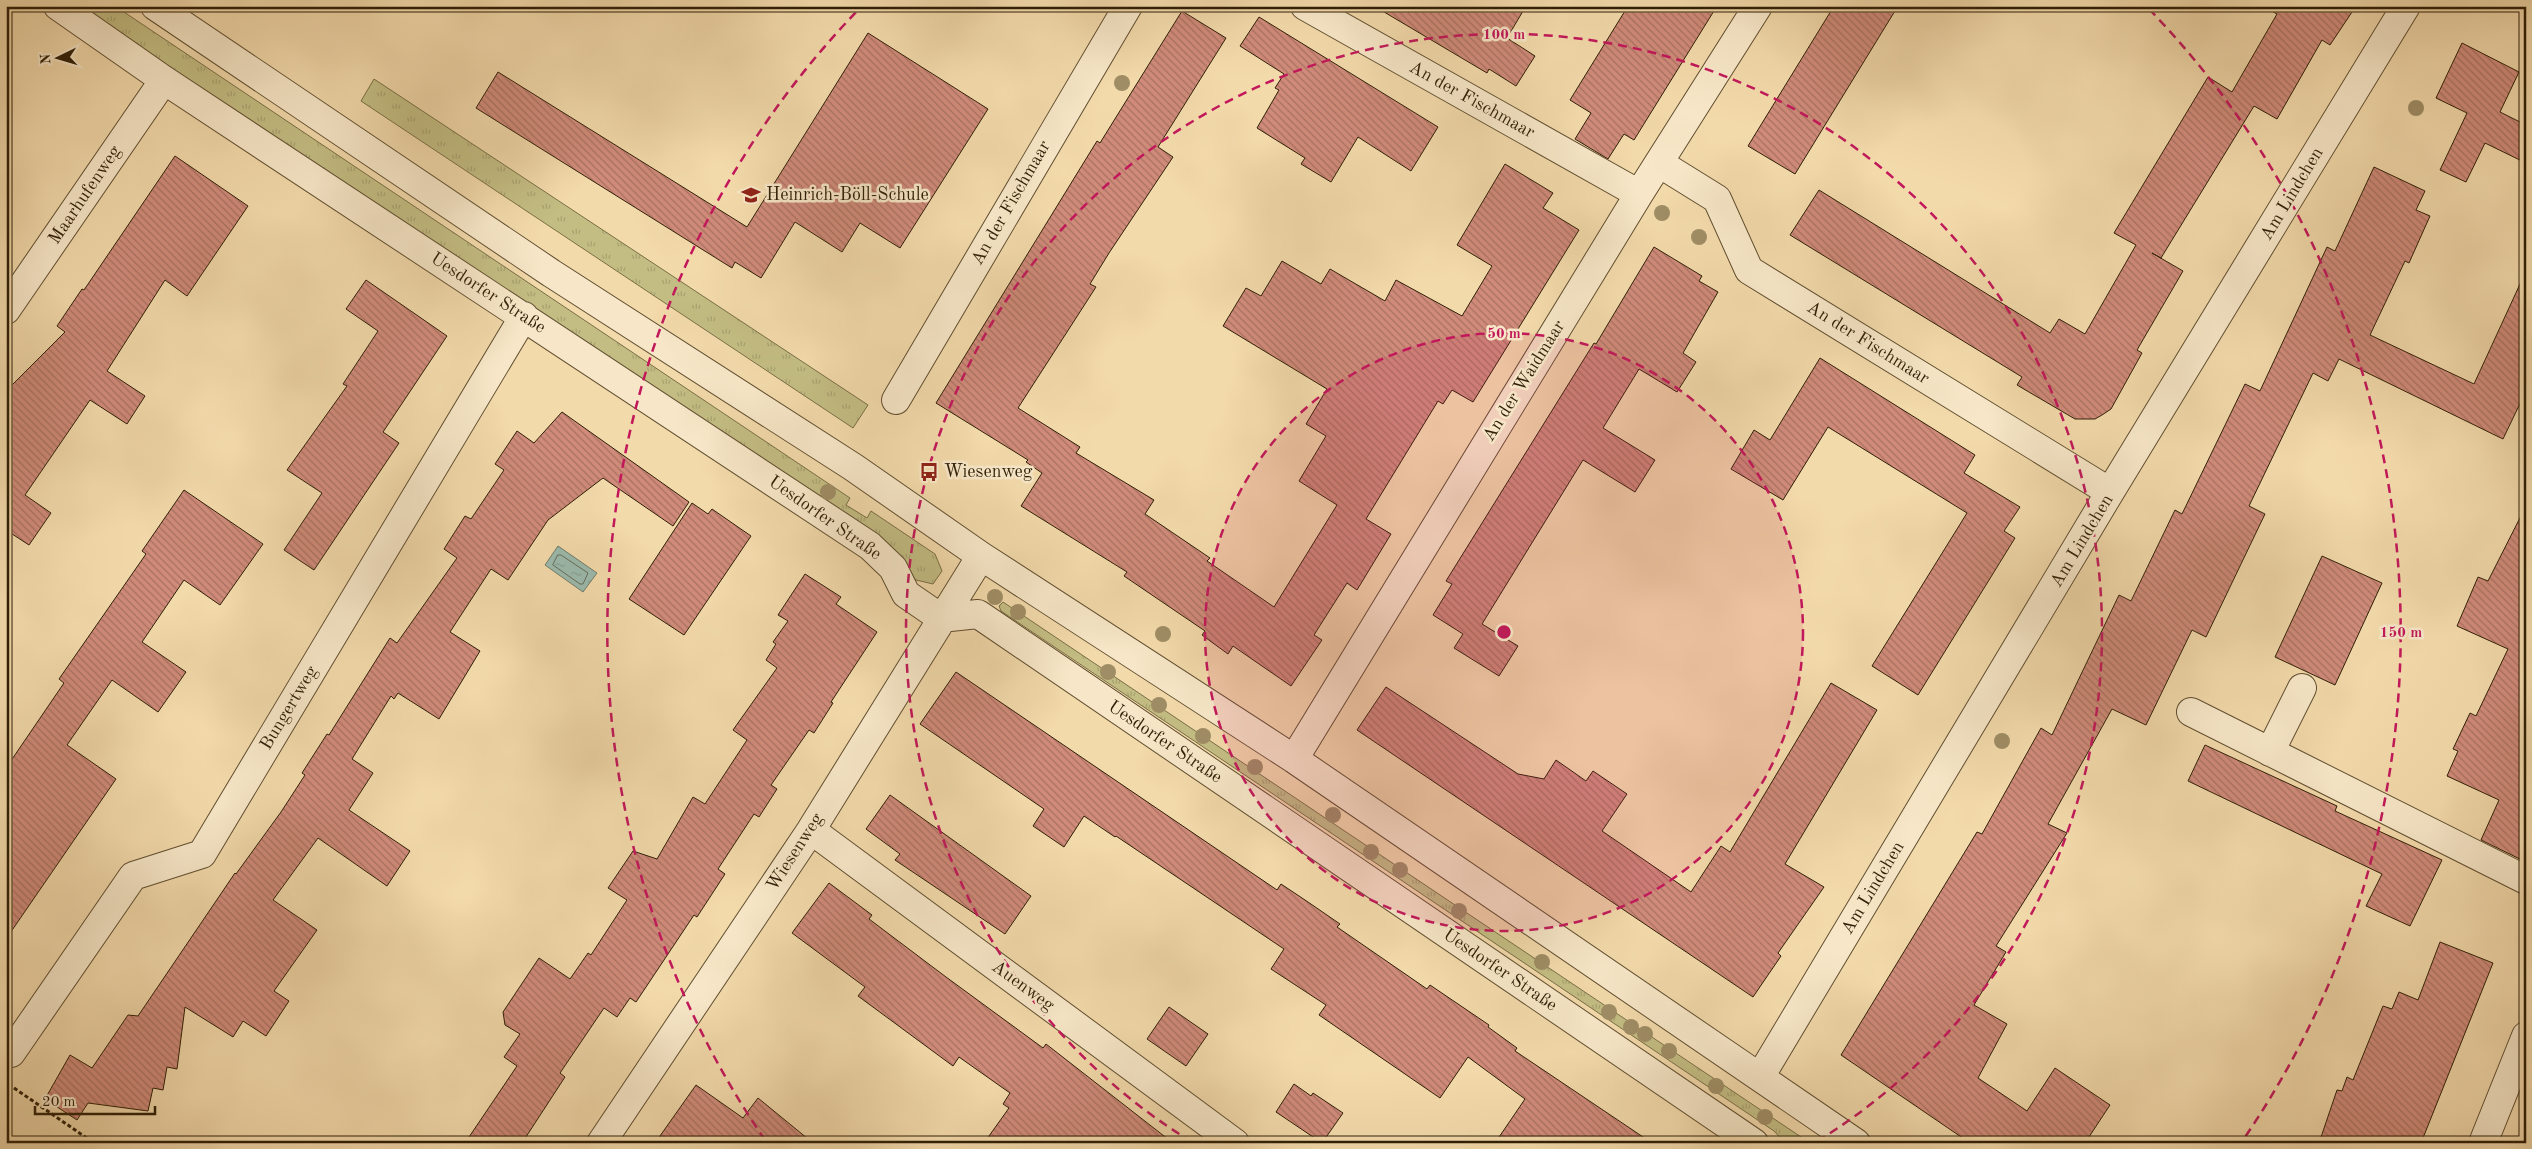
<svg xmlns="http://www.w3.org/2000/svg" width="2532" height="1149" font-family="'Old Standard TT',serif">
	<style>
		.grass { fill: url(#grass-tufts); stroke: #796e45 }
		.water { fill: url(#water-ripples); stroke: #707c6b }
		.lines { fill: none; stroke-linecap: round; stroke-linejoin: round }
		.shore { stroke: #656c5a; stroke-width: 1 }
		.building { fill: url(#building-back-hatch); stroke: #2f1f07 }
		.minor-casing { stroke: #604e30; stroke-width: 30 }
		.path { stroke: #2f1f07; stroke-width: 3; stroke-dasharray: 4 2.5; stroke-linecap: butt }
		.minor { stroke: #f7e7c8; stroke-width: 28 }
		.tree { fill: #9f8d65 }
		.ring { fill: none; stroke: #c2185b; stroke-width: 2.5; stroke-dasharray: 9 6 }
		.labels { text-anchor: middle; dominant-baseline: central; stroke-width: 5; stroke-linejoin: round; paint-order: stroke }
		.street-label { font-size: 18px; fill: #2f1f07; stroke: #f7e7c8 }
		.poi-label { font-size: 18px; fill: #2f1f07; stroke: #f7e7c8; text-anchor: start }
		.centre { fill: #c2185b; stroke: #f7e7c8; stroke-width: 2.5 }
		.ring-label { font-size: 15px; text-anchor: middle; font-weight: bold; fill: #c2185b; stroke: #f7e7c8; stroke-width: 5; stroke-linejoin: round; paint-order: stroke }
	</style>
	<defs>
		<pattern id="grass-tufts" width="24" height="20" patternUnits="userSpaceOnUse" patternTransform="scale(1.25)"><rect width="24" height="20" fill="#c3bd83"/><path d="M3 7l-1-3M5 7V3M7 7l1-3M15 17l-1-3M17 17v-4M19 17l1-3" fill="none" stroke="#a8a270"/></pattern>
		<pattern id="water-ripples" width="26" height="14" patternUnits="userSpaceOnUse" patternTransform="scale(1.25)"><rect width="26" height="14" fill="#9bbaad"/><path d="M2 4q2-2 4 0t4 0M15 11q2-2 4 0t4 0" fill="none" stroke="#869f93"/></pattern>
		<pattern id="building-back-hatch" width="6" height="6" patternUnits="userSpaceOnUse" patternTransform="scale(1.25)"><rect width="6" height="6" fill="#d08b7a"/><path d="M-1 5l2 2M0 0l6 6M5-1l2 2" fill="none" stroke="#a97162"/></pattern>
	</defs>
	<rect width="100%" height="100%" fill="#f3daab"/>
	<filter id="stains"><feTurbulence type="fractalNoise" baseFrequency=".004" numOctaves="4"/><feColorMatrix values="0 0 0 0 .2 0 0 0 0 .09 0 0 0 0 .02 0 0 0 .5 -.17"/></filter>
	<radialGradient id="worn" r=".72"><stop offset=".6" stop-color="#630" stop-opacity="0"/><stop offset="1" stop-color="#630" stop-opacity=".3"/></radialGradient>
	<path class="grass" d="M 77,6 L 115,6 L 850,498 L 846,505 L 867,518 L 871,511 L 935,554 L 942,571 L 933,584 L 916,580 L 892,552 Z
		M 374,79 L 868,405 L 853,428 L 361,101 Z
		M 1003,602 L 1810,1143 L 1785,1143 L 1774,1131 L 1001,611 L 999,606 Z"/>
	<path class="water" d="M 558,546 L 597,573 L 583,592 L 545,565 Z"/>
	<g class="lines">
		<path class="shore" d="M 558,555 L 561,555 L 588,573 L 583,584 L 580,584 L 553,565 Z"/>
	</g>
	<path class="building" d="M 1374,6 L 1526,6 L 1507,38 L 1535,56 L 1516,86 L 1489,69 L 1487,73 Z
		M 1628,6 L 1717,6 L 1634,140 L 1624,134 L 1608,159 L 1575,139 L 1591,113 L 1570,100 Z
		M 1834,6 L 1898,6 L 1795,174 L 1748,146 Z
		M 2262,6 L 2356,6 L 2330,45 L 2322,40 L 2277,119 L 2254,106 L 2161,258 L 2152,253 L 2183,271 L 2137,350 L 2142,353 L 2111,409 L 2102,415 L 2095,419 L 2075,419 L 2017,385 L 2022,377 L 1790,235 L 1819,190 L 2050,333 L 2059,319 L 2085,334 L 2136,245 L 2114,233 L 2208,77 L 2232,92 L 2277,14 Z
		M 1182,11 L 1226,38 L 1158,147 L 1173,157 L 1109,253 L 1090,284 L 1096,287 L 1018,408 L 1080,447 L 1076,453 L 1154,500 L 1145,514 L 1210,558 L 1207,561 L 1274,607 L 1337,505 L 1299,481 L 1326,436 L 1306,424 L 1327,389 L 1223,326 L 1246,288 L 1261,296 L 1282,261 L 1321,284 L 1330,269 L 1385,301 L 1396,280 L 1462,316 L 1492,266 L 1457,245 L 1505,164 L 1553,193 L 1543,208 L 1579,230 L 1473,402 L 1452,390 L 1443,404 L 1438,401 L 1366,519 L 1391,534 L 1357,590 L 1347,583 L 1314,635 L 1322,640 L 1291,686 L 1233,646 L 1228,654 L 1202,635 L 1205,631 L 1124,576 L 1127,572 L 1021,506 L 1042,473 L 1026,462 L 1028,460 L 936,403 L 1097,141 L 1100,143 Z
		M 1259,17 L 1438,127 L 1411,171 L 1358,137 L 1331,182 L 1301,164 L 1305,158 L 1257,128 L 1279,90 L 1275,88 L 1284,74 L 1240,46 Z
		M 868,33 L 988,109 L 900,248 L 860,223 L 842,252 L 795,222 L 761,278 L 735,262 L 732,268 L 476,108 L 498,72 L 747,227 Z
		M 2462,43 L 2519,72 L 2500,112 L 2526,125 L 2526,163 L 2485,143 L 2466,182 L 2440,170 L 2467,113 L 2436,98 Z
		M 175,156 L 248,206 L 187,296 L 165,280 L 107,371 L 145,396 L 127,424 L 90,400 L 25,495 L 51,513 L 29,545 L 6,530 L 6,391 L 65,332 L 57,326 L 82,289 L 84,290 Z
		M 2374,167 L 2425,191 L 2416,210 L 2430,216 L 2409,263 L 2405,261 L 2370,335 L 2474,384 L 2526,271 L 2526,391 L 2503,439 L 2339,359 L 2328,381 L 2313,373 L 2249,506 L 2265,514 L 2206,637 L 2192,630 L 2146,725 L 2112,709 L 2048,824 L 2067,833 L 1996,946 L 2006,952 L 1974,1005 L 2007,1024 L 1978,1078 L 2027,1111 L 2055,1068 L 2110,1105 L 2085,1143 L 1970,1143 L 1841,1055 L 1977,832 L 1982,834 L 2041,728 L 2052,735 L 2119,595 L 2131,601 L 2175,510 L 2182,514 L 2245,384 L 2260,391 L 2327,247 L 2335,251 Z
		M 1654,247 L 1702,276 L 1699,281 L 1718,292 L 1683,353 L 1696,362 L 1677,392 L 1639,369 L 1603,428 L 1655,460 L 1635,492 L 1583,460 L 1482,624 L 1518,646 L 1499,676 L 1454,648 L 1463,634 L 1433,615 L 1452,584 L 1446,581 L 1594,343 L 1596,344 Z
		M 366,280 L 447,336 L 383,432 L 399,443 L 314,570 L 284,550 L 322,493 L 287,470 L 347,386 L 343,384 L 378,331 L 346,309 Z
		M 1820,358 L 1975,455 L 1964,473 L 2020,507 L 2004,531 L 2015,538 L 1918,695 L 1872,666 L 1967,513 L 1828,427 L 1783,500 L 1731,469 L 1754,430 L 1770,440 Z
		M 562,412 L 689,502 L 673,526 L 603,478 L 548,520 L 508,580 L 491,569 L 450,632 L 480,651 L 439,719 L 398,693 L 394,699 L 391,696 L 352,759 L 373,773 L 349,810 L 410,851 L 387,886 L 318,838 L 273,900 L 317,930 L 274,991 L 289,1001 L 266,1036 L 243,1021 L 233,1037 L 185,1007 L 177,1069 L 167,1067 L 163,1090 L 153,1088 L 148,1111 L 88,1103 L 77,1120 L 45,1099 L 70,1055 L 92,1068 L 128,1015 L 138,1016 L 235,873 L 236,874 L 281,812 L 305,775 L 302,773 L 327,734 L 329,735 L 390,638 L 397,643 L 457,558 L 444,549 L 465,516 L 471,519 L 504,470 L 495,464 L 517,431 L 534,443 Z
		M 184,490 L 263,544 L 220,605 L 184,580 L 142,642 L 186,672 L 158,712 L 112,680 L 67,745 L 116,779 L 6,939 L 6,768 L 64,683 L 59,679 L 146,554 L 142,551 Z
		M 692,503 L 708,514 L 712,509 L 751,536 L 684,635 L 629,599 Z
		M 2526,506 L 2526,862 L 2481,840 L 2499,800 L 2447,776 L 2458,751 L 2453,749 L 2470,713 L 2476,716 L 2508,649 L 2457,626 L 2478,577 L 2488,581 Z
		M 2322,556 L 2382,583 L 2335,685 L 2275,657 Z
		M 805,574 L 841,597 L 836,604 L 877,632 L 831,702 L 833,703 L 814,733 L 809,730 L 771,785 L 777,789 L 759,817 L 754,814 L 718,869 L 725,874 L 697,917 L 694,915 L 636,1002 L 630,998 L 617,1017 L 604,1008 L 560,1073 L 565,1077 L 522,1143 L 465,1143 L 517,1066 L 504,1057 L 520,1034 L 505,1025 L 503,1012 L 539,958 L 570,979 L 588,953 L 591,955 L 627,900 L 608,888 L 633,851 L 657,859 L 693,797 L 705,804 L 747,740 L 733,730 L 777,668 L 766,660 L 776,644 L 773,642 L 788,621 L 778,615 Z
		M 956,672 L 1277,890 L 1281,884 L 1308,902 L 1340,924 L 1337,927 L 1427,989 L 1430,985 L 1489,1025 L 1488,1027 L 1517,1048 L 1515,1051 L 1652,1143 L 1495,1143 L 1525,1099 L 1468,1057 L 1440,1098 L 1319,1015 L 1326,1005 L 1271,969 L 1284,949 L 1116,836 L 1115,837 L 1084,816 L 1064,847 L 1033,826 L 1044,809 L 920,724 Z
		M 1831,683 L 1877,710 L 1785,864 L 1824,887 L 1778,953 L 1781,956 L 1753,997 L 1357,730 L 1386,687 L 1518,774 L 1544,779 L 1556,760 L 1586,781 L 1593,771 L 1627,794 L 1602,831 L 1691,892 L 1721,846 L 1730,852 Z
		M 2205,745 L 2337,806 L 2335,811 L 2442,860 L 2410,926 L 2366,906 L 2382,874 L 2188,781 Z
		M 890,795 L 1031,896 L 1005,934 L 895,860 L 900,854 L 866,829 Z
		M 829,883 L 872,915 L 869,919 L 946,977 L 1043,1048 L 1046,1044 L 1173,1143 L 984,1143 L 1009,1108 L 1003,1104 L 1010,1093 L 959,1057 L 953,1066 L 858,996 L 865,987 L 792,933 Z
		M 2440,942 L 2493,963 L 2421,1143 L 2319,1143 L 2337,1090 L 2342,1091 L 2347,1077 L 2353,1080 L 2383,1006 L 2392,1009 L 2399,992 L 2418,1000 Z
		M 1169,1007 L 1208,1034 L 1186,1066 L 1147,1039 Z
		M 1294,1084 L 1311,1096 L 1313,1093 L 1343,1113 L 1322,1143 L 1276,1112 Z
		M 696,1085 L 743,1118 L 758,1098 L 813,1143 L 655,1143 Z"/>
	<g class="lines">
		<g class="minor-casing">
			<path id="minor" d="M 58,6 L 164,80 L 870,546 L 893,568 L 906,594 L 941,618 L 978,614 L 1754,1143
				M 155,6 L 551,273 L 853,467 L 981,556 L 1294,759 L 1856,1143
				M 1305,6 L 1639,194
				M 1659,163 L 1717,199 L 1749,270 L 2110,492
				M 6,310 L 164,80
				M 896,400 L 1128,6
				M 2191,712 L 2526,880
				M 2270,752 L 2302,688
				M 1294,759 L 1639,194 L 1758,6
				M 811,830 L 1235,1143
				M 11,1053 L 133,876 L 202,854 L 524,316
				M 1760,1077 L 2110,492 L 2406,6
				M 601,1143 L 811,830 L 981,556
				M 2483,1143 L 2526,1036"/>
		</g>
		<path class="path" d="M 14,1088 L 94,1143"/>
		<use href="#minor" class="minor"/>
	</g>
	<g class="tree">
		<circle cx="1122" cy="83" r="8"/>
		<circle cx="2416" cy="108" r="8"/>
		<circle cx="1662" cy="213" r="8"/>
		<circle cx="1699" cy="237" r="8"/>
		<circle cx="828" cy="492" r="8"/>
		<circle cx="995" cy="597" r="8"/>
		<circle cx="1018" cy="612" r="8"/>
		<circle cx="1163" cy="634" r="8"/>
		<circle cx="1108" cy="672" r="8"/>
		<circle cx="1159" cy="705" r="8"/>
		<circle cx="1203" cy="736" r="8"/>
		<circle cx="2002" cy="741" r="8"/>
		<circle cx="1255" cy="767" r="8"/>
		<circle cx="1333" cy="815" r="8"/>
		<circle cx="1371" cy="852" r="8"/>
		<circle cx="1400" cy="870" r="8"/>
		<circle cx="1459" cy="911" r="8"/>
		<circle cx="1542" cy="962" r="8"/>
		<circle cx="1609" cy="1012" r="8"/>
		<circle cx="1631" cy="1027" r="8"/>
		<circle cx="1645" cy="1034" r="8"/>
		<circle cx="1669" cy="1051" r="8"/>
		<circle cx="1716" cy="1086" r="8"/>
		<circle cx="1765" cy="1117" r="8"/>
	</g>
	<circle cx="1504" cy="632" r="299" fill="#c2185b" fill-opacity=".12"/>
	<g class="ring">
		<circle cx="1504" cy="632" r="299"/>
		<path d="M1192 1142A598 598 0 1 1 1816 1142"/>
		<path d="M765 1140A897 897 0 0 1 859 9M2149 9A897 897 0 0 1 2243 1140"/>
	</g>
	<defs>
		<g id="school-bare" transform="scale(1.5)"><path d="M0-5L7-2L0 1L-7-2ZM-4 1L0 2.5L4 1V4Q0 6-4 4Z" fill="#8f2418" stroke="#f7e7c8" stroke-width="2.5" paint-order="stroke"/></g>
		<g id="bus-bare" transform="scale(1.5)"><path d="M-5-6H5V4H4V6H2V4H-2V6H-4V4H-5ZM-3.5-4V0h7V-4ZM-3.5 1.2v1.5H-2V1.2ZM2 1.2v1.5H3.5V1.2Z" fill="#8f2418" stroke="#f7e7c8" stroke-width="2.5" paint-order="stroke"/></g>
	</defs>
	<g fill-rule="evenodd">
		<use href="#school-bare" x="751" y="195"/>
		<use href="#bus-bare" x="929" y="472"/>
	</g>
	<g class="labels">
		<g class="street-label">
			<text transform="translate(1472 100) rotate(29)">An der Fischmaar</text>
			<text transform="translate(2292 194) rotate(-59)">Am Lindchen</text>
			<text transform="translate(85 195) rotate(-56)">Maarhufenweg</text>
			<text transform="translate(1011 203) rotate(-60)">An der Fischmaar</text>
			<text transform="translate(488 293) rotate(33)">Uesdorfer Straße</text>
			<text transform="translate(1868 343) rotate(32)">An der Fischmaar</text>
			<text transform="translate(1524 381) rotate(-58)">An der Waidmaar</text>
			<text transform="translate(825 518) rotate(35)">Uesdorfer Straße</text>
			<text transform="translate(2082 541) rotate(-59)">Am Lindchen</text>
			<text transform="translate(289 708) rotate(-59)">Bungertweg</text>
			<text transform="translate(1165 742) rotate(34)">Uesdorfer Straße</text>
			<text transform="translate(795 852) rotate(-57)">Wiesenweg</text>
			<text transform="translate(1873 888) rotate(-59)">Am Lindchen</text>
			<text transform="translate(1500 970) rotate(34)">Uesdorfer Straße</text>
			<text transform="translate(1023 986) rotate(36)">Auenweg</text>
		</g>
		<g class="poi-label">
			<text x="766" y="195">Heinrich-Böll-Schule</text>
			<text x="944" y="472">Wiesenweg</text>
		</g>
	</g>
	<circle cx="1504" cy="632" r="8" class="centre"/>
	<g class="ring-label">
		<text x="1504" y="39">100 m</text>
		<text x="1504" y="338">50 m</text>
		<text x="2401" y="637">150 m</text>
	</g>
	<rect width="2532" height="1149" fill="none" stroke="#f3daab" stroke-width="25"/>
	<rect x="8" y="8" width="2517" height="1134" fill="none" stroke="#2f1f07" stroke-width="2.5"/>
	<rect x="12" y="12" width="2507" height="1124" fill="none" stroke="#2f1f07"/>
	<g transform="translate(58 58) rotate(265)" stroke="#f7e7c8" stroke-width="4" paint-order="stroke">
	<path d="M0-4L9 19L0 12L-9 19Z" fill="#2f1f07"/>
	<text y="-8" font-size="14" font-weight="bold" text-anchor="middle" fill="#2f1f07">N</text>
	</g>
	<path d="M35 1106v8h120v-8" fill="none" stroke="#2f1f07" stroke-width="2.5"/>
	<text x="42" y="1106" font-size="15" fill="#2f1f07" stroke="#f7e7c8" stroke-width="4" paint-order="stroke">20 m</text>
	<rect width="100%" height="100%" filter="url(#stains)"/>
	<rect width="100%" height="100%" fill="url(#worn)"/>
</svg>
